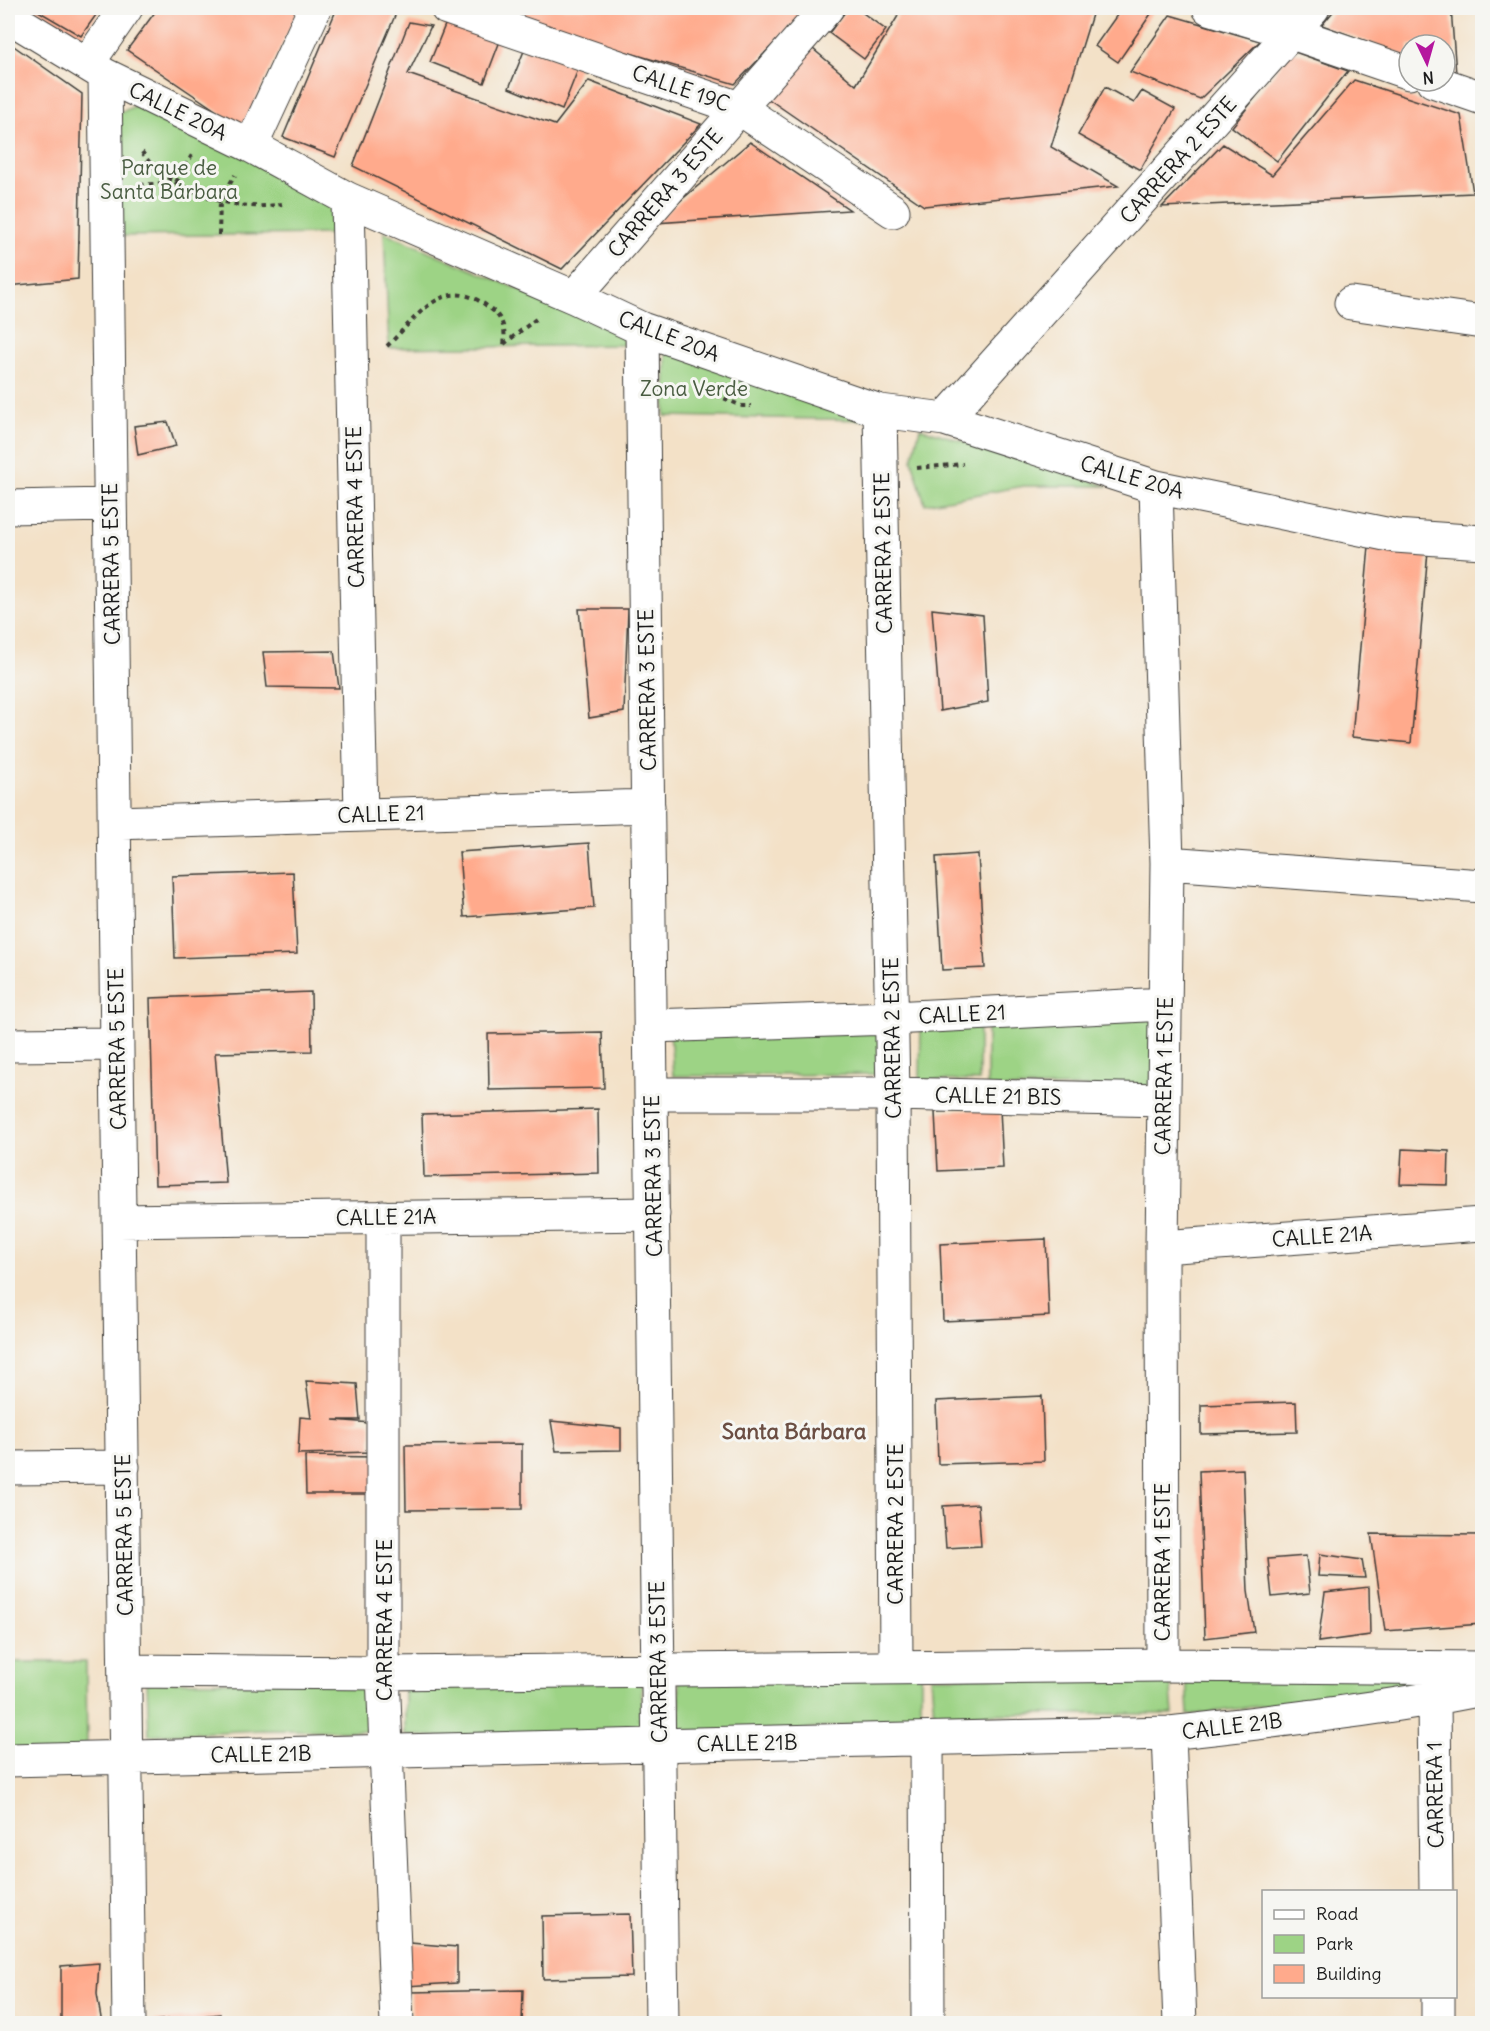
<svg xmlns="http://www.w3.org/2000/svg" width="1490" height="2031" font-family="Delius,sans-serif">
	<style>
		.green { fill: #9dd385; stroke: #5c7850; stroke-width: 1.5 }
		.building { fill: #ffaa8c }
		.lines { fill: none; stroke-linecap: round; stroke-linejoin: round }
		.minor-casing { stroke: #3c3a36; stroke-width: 35 }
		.path { stroke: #3c3a36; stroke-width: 4; stroke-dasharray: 4.5 4.5; stroke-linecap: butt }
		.minor { stroke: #fff; stroke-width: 33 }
		.labels { text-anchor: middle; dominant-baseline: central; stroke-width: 6; stroke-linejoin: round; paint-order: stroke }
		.street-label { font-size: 21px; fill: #1c1c1c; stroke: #f6f6f2 }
		.park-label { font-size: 21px; fill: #495c41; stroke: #f6f6f2 }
		.neighbourhood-label { font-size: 22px; font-weight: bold; fill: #6b4e43; stroke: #f6f6f2 }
	</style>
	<rect width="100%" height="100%" fill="#f6f6f2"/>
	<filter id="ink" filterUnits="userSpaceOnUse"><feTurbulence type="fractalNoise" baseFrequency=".0167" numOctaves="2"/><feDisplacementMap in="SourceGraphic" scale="12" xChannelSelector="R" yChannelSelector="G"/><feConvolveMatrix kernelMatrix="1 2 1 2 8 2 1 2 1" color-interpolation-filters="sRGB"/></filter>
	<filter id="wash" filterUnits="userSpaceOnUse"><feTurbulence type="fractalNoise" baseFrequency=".008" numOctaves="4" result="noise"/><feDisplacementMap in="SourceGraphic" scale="24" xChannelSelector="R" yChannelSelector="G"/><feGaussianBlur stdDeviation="1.35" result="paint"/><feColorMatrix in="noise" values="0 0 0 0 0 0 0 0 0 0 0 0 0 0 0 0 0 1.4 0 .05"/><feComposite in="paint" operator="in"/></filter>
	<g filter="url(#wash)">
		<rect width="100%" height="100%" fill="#f3e1c7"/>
		<path class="green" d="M 143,102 L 337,202 L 340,234 L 114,236 L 111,117 Z
			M 384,232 L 620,333 L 625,345 L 389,348 Z
			M 666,349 L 866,420 L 665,416 Z
			M 920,428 L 1108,486 L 1024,486 L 925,504 L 912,460 Z
			M 1160,1012 L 1162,1086 L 987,1088 L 987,1015 Z
			M 921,1022 L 979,1023 L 979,1081 L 920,1080 Z
			M 886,1025 L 885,1074 L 673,1076 L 670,1031 Z
			M 8,1662 L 86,1662 L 87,1753 L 8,1754 Z
			M 921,1672 L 921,1716 L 681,1745 L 679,1674 Z
			M 1416,1673 L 1419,1686 L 1188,1715 L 1186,1677 Z
			M 642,1676 L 640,1747 L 405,1735 L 405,1678 Z
			M 1170,1676 L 1173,1714 L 934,1714 L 931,1677 Z
			M 375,1681 L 376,1731 L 263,1730 L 149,1735 L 147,1682 Z"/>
		<g id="blocks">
			<path class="building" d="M 33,8 L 101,8 L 81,36 Z
				M 158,8 L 299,8 L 242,128 L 127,50 Z
				M 337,8 L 389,8 L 397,11 L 335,157 L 283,137 Z
				M 478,8 L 808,8 L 735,84 Z
				M 848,8 L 856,8 L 886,30 L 864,59 L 829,33 Z
				M 886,8 L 1094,8 L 1051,147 L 1118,186 L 924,206 L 767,98 L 813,49 L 856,85 L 898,16 Z
				M 1122,8 L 1155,8 L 1118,62 L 1095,46 Z
				M 1336,8 L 1451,8 L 1456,74 L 1445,70 L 1445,45 L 1409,45 L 1409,57 L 1322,25 Z
				M 1170,15 L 1260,41 L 1200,99 L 1130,72 Z
				M 447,20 L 500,41 L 484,83 L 430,62 Z
				M 409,22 L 431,26 L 408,74 L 555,125 L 589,81 L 701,124 L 562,269 L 353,166 Z
				M 8,42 L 82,94 L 78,279 L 8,286 Z
				M 526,46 L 579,67 L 562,110 L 509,88 Z
				M 1292,51 L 1348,71 L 1277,161 L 1232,127 Z
				M 1354,80 L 1461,115 L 1473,193 L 1162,207 L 1223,144 L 1272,175 Z
				M 1105,87 L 1134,103 L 1142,91 L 1175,109 L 1140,170 L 1078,135 Z
				M 750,142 L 850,210 L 654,223 Z
				M 168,422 L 176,446 L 138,455 L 134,426 Z
				M 1369,546 L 1428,551 L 1411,743 L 1352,737 Z
				M 579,609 L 628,609 L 624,712 L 589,718 Z
				M 932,609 L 983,615 L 988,702 L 940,711 Z
				M 334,651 L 339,688 L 267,687 L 263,652 Z
				M 589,843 L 594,908 L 464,917 L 459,852 Z
				M 978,854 L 985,968 L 942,970 L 936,857 Z
				M 293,872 L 297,954 L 175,958 L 172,876 Z
				M 311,992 L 312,1051 L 215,1053 L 226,1183 L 155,1185 L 150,998 Z
				M 602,1032 L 604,1088 L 489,1090 L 488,1034 Z
				M 598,1109 L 599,1173 L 424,1177 L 422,1114 Z
				M 1000,1109 L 1003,1168 L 938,1171 L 935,1112 Z
				M 1402,1149 L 1449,1151 L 1448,1185 L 1400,1184 Z
				M 1046,1239 L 1049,1316 L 943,1321 L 940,1244 Z
				M 306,1381 L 357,1384 L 360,1420 L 333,1420 L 371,1423 L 371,1452 L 298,1454 L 300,1417 L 311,1418 Z
				M 1042,1396 L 1044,1461 L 938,1464 L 936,1401 Z
				M 1296,1402 L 1297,1432 L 1201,1434 L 1201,1405 Z
				M 551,1421 L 621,1428 L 621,1450 L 556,1451 Z
				M 522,1444 L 522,1509 L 406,1510 L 405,1445 Z
				M 305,1456 L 377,1457 L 378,1494 L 306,1494 Z
				M 1243,1469 L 1248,1591 L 1254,1632 L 1205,1638 L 1199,1471 Z
				M 978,1504 L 981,1546 L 946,1548 L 943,1506 Z
				M 1371,1534 L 1482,1535 L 1482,1624 L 1385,1631 Z
				M 1320,1554 L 1362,1560 L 1365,1578 L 1318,1576 Z
				M 1306,1556 L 1310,1593 L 1272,1597 L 1268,1559 Z
				M 1369,1587 L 1370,1635 L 1318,1642 L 1325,1592 Z
				M 630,1914 L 632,1977 L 543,1979 L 542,1916 Z
				M 410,1943 L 457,1947 L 457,1983 L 405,1986 Z
				M 99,1963 L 97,1994 L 102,2024 L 61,2024 L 61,1966 Z
				M 523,1990 L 522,2024 L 412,2024 L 411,1992 Z
				M 220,2014 L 220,2024 L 154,2024 L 154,2021 Z
				M 632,2019 L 632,2024 L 608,2024 L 608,2022 Z"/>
		</g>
	</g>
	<g filter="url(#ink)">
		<use href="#blocks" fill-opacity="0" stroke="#3c3a36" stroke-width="1.5"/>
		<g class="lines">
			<g class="minor-casing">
				<path id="minor" d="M 447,8 L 739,108 L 893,211
					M 1209,8 L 1292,33 L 1409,73
					M 8,16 L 105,75 L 251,146 L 348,199 L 574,297 L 642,329 L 880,411 L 945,419 L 1156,487 L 1395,536 L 1482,542
					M 87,64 L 126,8
					M 105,75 L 129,2024
					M 1433,81 L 1482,98
					M 251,146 L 315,8
					M 348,199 L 361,815
					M 574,297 L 827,8
					M 1351,303 L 1482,322
					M 642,329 L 662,2024
					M 880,411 L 893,1094 L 896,1666
					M 945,419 L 1313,8
					M 1156,487 L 1167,863 L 1162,1247 L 1163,1665
					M 8,507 L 110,505
					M 115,823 L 648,806
					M 1167,863 L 1482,886
					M 651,1026 L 892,1018 L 1165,1004
					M 8,1045 L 117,1044
					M 652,1094 L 893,1094 L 1164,1100
					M 383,1217 L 383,1673 L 397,2024
					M 119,1221 L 653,1214
					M 1162,1247 L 1482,1224
					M 8,1468 L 123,1467
					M 125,1671 L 383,1673 L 1163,1665 L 1482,1668
					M 1434,1699 L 1436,1892
					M 1169,1733 L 1180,2024
					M 927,1739 L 928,2024
					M 8,1760 L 1169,1733 C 1274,1721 1379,1710 1482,1689
					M 1438,1996 L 1438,2024"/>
			</g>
			<path class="path" d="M 142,152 C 147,159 153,168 161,173 C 195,197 240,212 282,204
				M 140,185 L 176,182 L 192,155
				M 219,235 L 220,201 L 235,175
				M 504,344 L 536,319
				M 387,346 C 416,319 443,273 487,306 C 503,317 506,328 504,346
				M 716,395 L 742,406 L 751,406
				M 917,468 L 963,464"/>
			<use href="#minor" class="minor"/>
		</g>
	</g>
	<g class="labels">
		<g class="street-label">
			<text transform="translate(681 88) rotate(19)">CALLE 19C</text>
			<text transform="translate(178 111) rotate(26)">CALLE 20A</text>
			<text transform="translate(1178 160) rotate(-48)">CARRERA 2 ESTE</text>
			<text transform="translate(665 193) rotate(-49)">CARRERA 3 ESTE</text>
			<text transform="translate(669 336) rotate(21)">CALLE 20A</text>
			<text transform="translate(1132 477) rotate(16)">CALLE 20A</text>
			<text transform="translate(355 507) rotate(-91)">CARRERA 4 ESTE</text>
			<text transform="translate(883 553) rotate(-91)">CARRERA 2 ESTE</text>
			<text transform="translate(111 564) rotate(-91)">CARRERA 5 ESTE</text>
			<text transform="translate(647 690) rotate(-91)">CARRERA 3 ESTE</text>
			<text transform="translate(381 814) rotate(-2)">CALLE 21</text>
			<text transform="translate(962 1014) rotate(-3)">CALLE 21</text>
			<text transform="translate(892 1038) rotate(-91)">CARRERA 2 ESTE</text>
			<text transform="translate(117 1049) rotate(-91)">CARRERA 5 ESTE</text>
			<text transform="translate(1164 1076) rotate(-89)">CARRERA 1 ESTE</text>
			<text transform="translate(998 1096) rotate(1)">CALLE 21 BIS</text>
			<text transform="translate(653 1176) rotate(-91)">CARRERA 3 ESTE</text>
			<text transform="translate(386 1217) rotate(-1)">CALLE 21A</text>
			<text transform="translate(1322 1236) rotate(-4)">CALLE 21A</text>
			<text transform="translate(895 1524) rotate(-90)">CARRERA 2 ESTE</text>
			<text transform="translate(124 1535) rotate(-91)">CARRERA 5 ESTE</text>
			<text transform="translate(1162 1562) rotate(-90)">CARRERA 1 ESTE</text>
			<text transform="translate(384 1620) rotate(-90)">CARRERA 4 ESTE</text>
			<text transform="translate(658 1662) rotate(-91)">CARRERA 3 ESTE</text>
			<text transform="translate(1232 1726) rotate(-7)">CALLE 21B</text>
			<text transform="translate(747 1743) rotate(-1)">CALLE 21B</text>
			<text transform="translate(261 1754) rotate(-1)">CALLE 21B</text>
			<text transform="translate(1435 1795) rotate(-91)">CARRERA 1</text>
		</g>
		<g class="park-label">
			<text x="169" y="167">Parque de<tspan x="169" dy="24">Santa Bárbara</tspan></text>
			<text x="694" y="388">Zona Verde</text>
		</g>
		<g class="neighbourhood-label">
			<text x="794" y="1431">Santa Bárbara</text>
		</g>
	</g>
	<rect width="1490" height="2031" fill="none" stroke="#f6f6f2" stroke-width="30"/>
	<rect x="1262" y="1890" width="195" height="108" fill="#f6f6f2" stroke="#9f9f9c" stroke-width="1.5"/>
	<rect x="1274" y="1910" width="30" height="9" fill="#ffffff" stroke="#9f9f9c" stroke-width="1.5"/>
	<text x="1316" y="1920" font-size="18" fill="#1c1c1c">Road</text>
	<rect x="1274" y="1935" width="30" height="18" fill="#9dd385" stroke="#9f9f9c" stroke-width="1.5"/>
	<text x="1316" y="1950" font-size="18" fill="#1c1c1c">Park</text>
	<rect x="1274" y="1965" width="30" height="18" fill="#ffaa8c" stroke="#9f9f9c" stroke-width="1.5"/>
	<text x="1316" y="1980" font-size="18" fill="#1c1c1c">Building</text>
	<g transform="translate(1427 63) rotate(175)"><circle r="28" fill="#f6f6f2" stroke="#9f9f9c" stroke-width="1.5"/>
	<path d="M0-4.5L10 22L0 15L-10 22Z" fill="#b5179e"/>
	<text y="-9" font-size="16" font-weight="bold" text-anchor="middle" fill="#1c1c1c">N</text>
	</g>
</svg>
